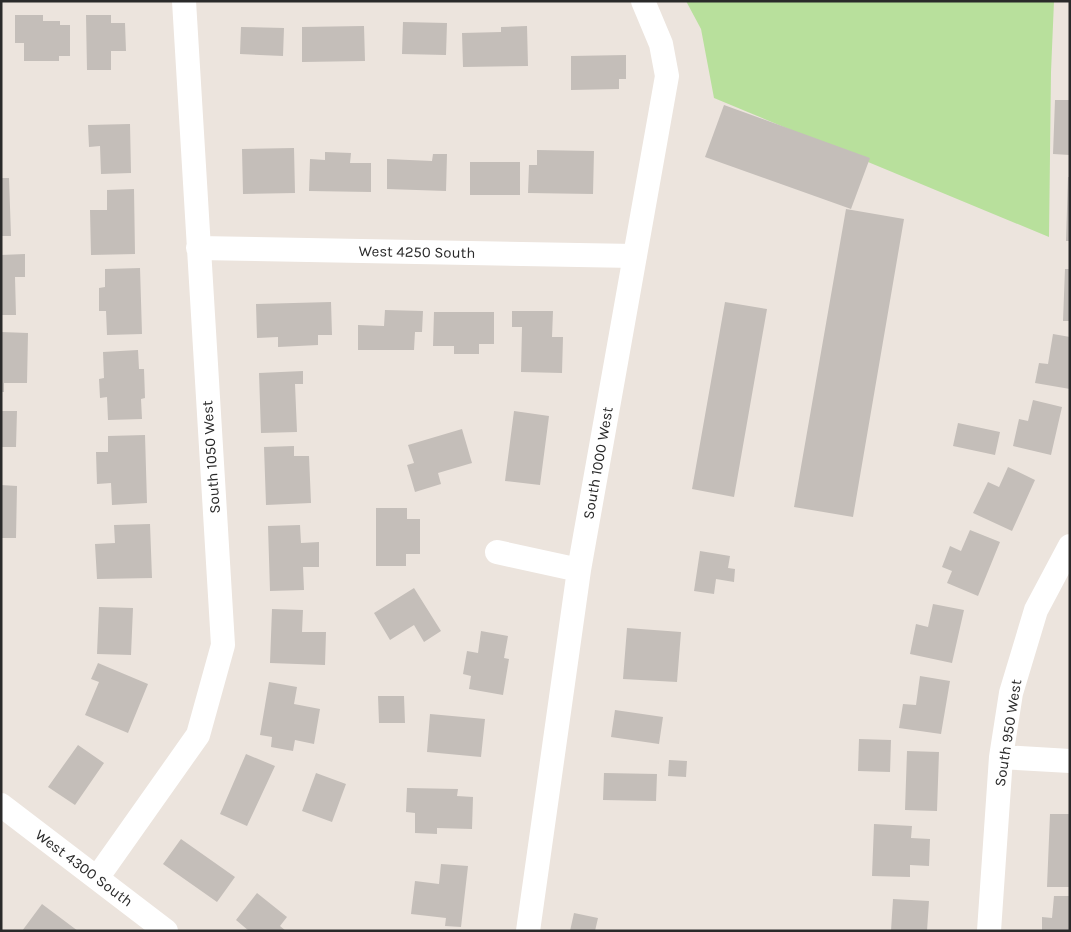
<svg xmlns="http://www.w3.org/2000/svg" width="1071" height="932" font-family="Karla,sans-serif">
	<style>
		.green { fill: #b8e09c }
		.building { fill: #c4beb9 }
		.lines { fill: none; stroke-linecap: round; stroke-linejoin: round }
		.minor { stroke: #fff; stroke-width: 24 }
		.labels { text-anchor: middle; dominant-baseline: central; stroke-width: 5; stroke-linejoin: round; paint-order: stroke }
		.street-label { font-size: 15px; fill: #2a2a2a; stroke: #fff }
	</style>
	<rect width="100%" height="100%" fill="#ece4dd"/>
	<path class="green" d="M 686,1 L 1054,1 L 1051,72 L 1049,237 L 714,98 L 701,29 Z"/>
	<path class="building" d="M 15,15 L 43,15 L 43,21 L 60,21 L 60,25 L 70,25 L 70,56 L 59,56 L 59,61 L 24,61 L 24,43 L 15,43 Z
		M 86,15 L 111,15 L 111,23 L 125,23 L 126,51 L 111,51 L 111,70 L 87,70 Z
		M 403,22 L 447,23 L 446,55 L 402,54 Z
		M 364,26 L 365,61 L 302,62 L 302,27 Z
		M 527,26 L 528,66 L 463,67 L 462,33 L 501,32 L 501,27 Z
		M 241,27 L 284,28 L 283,56 L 240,54 Z
		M 626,55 L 626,79 L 619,79 L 619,89 L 571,90 L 571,56 Z
		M 1055,100 L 1070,100 L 1070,155 L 1053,154 Z
		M 724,105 L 870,158 L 851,209 L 705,157 Z
		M 130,124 L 131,173 L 101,174 L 100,146 L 89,147 L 88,125 Z
		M 294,148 L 295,193 L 243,194 L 242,149 Z
		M 537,150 L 594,151 L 593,194 L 528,193 L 529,165 L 537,165 Z
		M 325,152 L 351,153 L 350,163 L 371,163 L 371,192 L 309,191 L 310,159 L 325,160 Z
		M 433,154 L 447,154 L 446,191 L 387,189 L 387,159 L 432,161 Z
		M 470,162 L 520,162 L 520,195 L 470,195 Z
		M 1068,177 L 1070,177 L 1070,241 L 1066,241 Z
		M 1,178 L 9,178 L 11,236 L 1,236 Z
		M 134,189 L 135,254 L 91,255 L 90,210 L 107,210 L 107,190 Z
		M 846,209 L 904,219 L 853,517 L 794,507 Z
		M 25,254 L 25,277 L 15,277 L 16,315 L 1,315 L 1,255 Z
		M 140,268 L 142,334 L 107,335 L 106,311 L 99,311 L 99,288 L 105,287 L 105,269 Z
		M 1065,269 L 1070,269 L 1070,321 L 1063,321 Z
		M 331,302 L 332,335 L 318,335 L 318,345 L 278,347 L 278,337 L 257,338 L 256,304 Z
		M 725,302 L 767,309 L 734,497 L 692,489 Z
		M 385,310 L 423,311 L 422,332 L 415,332 L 414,350 L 358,350 L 358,325 L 384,326 Z
		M 512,311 L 553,311 L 552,337 L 563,337 L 562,373 L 521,372 L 522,327 L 512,327 Z
		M 434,312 L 494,312 L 494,344 L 479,344 L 479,354 L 454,354 L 454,346 L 433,346 Z
		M 1,332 L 28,333 L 27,383 L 4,383 L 4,392 L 1,392 Z
		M 1053,334 L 1070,337 L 1070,389 L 1035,383 L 1039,363 L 1048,364 Z
		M 138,350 L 139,369 L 144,369 L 145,398 L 141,399 L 142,419 L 108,420 L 107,397 L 100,398 L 99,379 L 104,378 L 103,352 Z
		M 303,371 L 303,384 L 295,384 L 297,432 L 261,433 L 259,373 Z
		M 1033,400 L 1062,407 L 1051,455 L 1013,446 L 1019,419 L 1028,421 Z
		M 1,411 L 17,411 L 16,447 L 1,447 Z
		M 514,411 L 549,416 L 540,485 L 505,481 Z
		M 958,423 L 1000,432 L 995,455 L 953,446 Z
		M 462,429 L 472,463 L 438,473 L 441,484 L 415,492 L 407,465 L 414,463 L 408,445 Z
		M 145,435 L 147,503 L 112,505 L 111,483 L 97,484 L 96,452 L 108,452 L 108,436 Z
		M 294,446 L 294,456 L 309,456 L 311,503 L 266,505 L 264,447 Z
		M 1008,467 L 1035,480 L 1012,531 L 973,513 L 988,482 L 999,487 Z
		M 1,485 L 17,486 L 16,538 L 1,538 Z
		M 376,508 L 407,508 L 407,519 L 420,519 L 420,554 L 406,554 L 406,566 L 376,566 Z
		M 150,524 L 152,578 L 97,579 L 95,544 L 115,543 L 114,525 Z
		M 300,525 L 301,543 L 319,542 L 319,567 L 303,567 L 304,590 L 270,591 L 268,526 Z
		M 970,530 L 1000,542 L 978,596 L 947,583 L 952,571 L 942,567 L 950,546 L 961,551 Z
		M 700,551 L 730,556 L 728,568 L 735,569 L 734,582 L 716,579 L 714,594 L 694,591 Z
		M 414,588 L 441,631 L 424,642 L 414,625 L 390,640 L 374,613 Z
		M 933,604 L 964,610 L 952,663 L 910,654 L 916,624 L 928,627 Z
		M 99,607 L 133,608 L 131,655 L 97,654 Z
		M 272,609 L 303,610 L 302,632 L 326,632 L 325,665 L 270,663 Z
		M 627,628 L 681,632 L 677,682 L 623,679 Z
		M 481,631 L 508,636 L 504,658 L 509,659 L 503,695 L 469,689 L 471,676 L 463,674 L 467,651 L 478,653 Z
		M 98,663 L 148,684 L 128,733 L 85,715 L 99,682 L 91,679 Z
		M 920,676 L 950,681 L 941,734 L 899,728 L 903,704 L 916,705 Z
		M 269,682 L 297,687 L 294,704 L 320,709 L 314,744 L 295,740 L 293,751 L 271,747 L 272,737 L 260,735 Z
		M 378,696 L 404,696 L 405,723 L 379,723 Z
		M 615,710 L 663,717 L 659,744 L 611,737 Z
		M 430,714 L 485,719 L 481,757 L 427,752 Z
		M 859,739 L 891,740 L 890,772 L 858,771 Z
		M 78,745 L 104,763 L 75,805 L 48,787 Z
		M 907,751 L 939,752 L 937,811 L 905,810 Z
		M 246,754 L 275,766 L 247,826 L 220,814 Z
		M 669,760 L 687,761 L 686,777 L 668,776 Z
		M 316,773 L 346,784 L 332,822 L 302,811 Z
		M 604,773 L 657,774 L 656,801 L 603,800 Z
		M 407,788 L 458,789 L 457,796 L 473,797 L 472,829 L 437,828 L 437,834 L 415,833 L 415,813 L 406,812 Z
		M 1050,814 L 1070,814 L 1070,887 L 1047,887 Z
		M 874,824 L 912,826 L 911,838 L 930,839 L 929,866 L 910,865 L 910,877 L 872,876 Z
		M 181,839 L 235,877 L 217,902 L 163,864 Z
		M 441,864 L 468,866 L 461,927 L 445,926 L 446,918 L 411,914 L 415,881 L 439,884 Z
		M 257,893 L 287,917 L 280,926 L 286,931 L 249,931 L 236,920 Z
		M 1054,896 L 1070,896 L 1070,931 L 1042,931 L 1042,917 L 1052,918 Z
		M 893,899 L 929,901 L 927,931 L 891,931 Z
		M 42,904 L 78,931 L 22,931 Z
		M 574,913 L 598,918 L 595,931 L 570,931 Z"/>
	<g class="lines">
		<path class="minor" d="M 198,248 L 635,256
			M 497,552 L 579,570
			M 1001,757 L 1070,761
			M 1,805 L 166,931
			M 97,878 L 198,735 L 223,645 L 184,1
			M 528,931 L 579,570 L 667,76 L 661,44 L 643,1
			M 989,931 L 1001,757 L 1011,693 L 1036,610 L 1070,546"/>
	</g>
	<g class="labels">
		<g class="street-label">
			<text transform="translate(417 252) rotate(1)">West 4250 South</text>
			<text transform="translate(211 457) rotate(-94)">South 1050 West</text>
			<text transform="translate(598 463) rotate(-80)">South 1000 West</text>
			<text transform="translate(1008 733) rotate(-81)">South 950 West</text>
			<text transform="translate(84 868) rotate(37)">West 4300 South</text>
		</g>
	</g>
	<rect width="1071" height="932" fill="none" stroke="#2a2a2a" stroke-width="5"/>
</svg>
